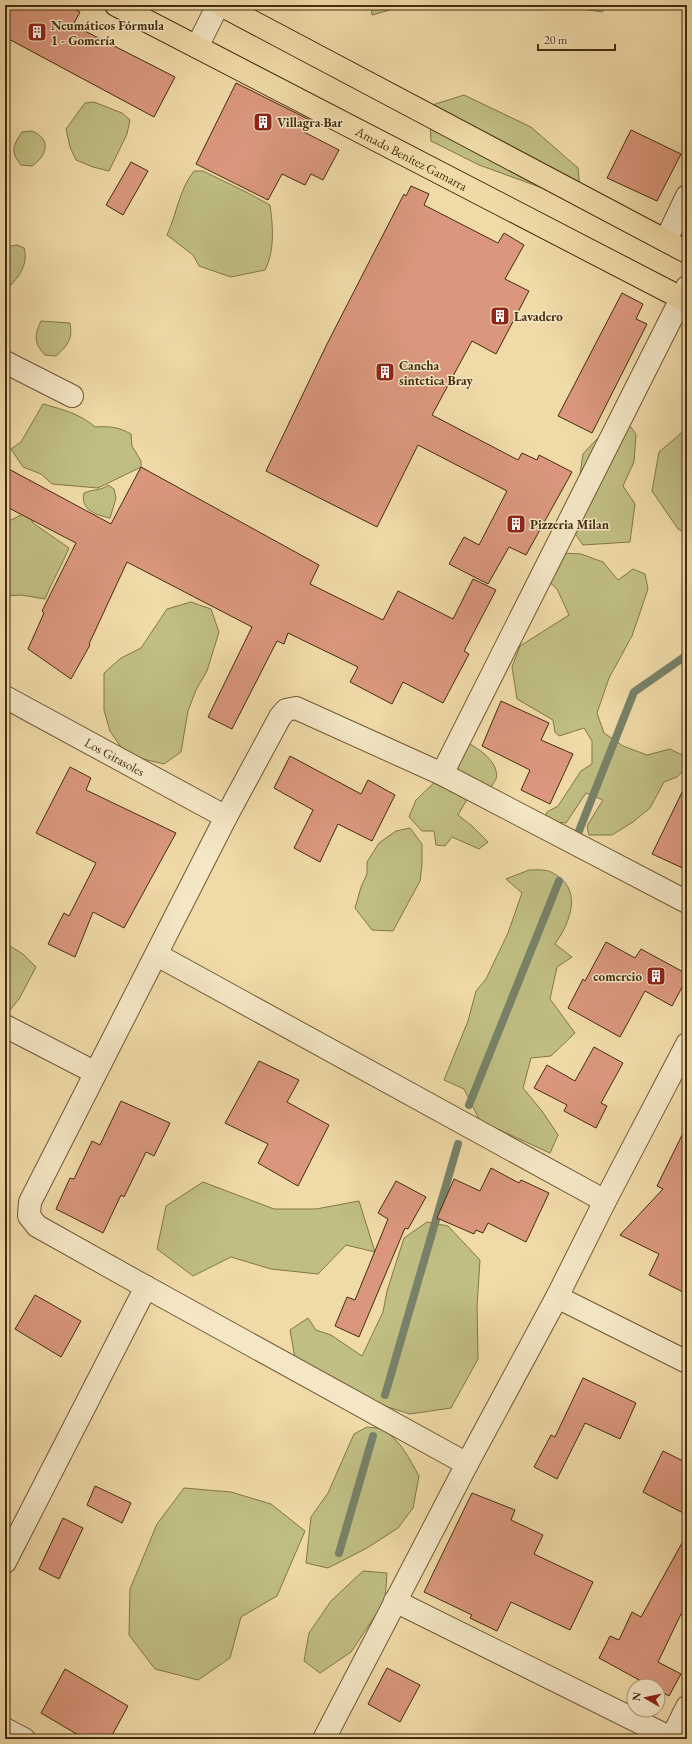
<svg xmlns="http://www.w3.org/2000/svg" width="692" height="1744" font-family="'EB Garamond',serif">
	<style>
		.green { fill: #c0be83; stroke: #827648 }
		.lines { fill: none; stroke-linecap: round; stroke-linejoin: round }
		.stream { stroke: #788269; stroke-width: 8 }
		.building { fill: #da977d; stroke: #442d0e }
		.minor-casing { stroke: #6f5834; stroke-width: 24 }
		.major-casing { stroke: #442d0e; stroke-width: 24 }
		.minor { stroke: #f5e7c6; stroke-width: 22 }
		.major { stroke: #f0daa8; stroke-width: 22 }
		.labels { text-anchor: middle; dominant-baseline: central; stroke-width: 3; stroke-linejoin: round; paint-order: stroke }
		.poi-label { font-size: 13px; font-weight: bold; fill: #442d0e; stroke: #f5e7c6; text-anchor: start }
		.street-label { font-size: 13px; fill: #442d0e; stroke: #f5e7c6 }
	</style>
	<rect width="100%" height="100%" fill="#f0daa8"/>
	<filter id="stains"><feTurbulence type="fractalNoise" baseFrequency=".005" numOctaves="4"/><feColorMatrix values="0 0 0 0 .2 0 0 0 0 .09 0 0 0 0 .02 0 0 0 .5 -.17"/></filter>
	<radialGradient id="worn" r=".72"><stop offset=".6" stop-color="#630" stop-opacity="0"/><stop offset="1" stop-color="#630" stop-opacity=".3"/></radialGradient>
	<path class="green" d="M 371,5 L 400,5 L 400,7 L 372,15 Z
		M 584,5 L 609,5 L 602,12 L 583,9 Z
		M 464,95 L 531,127 L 578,168 L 581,202 L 479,165 L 431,141 L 429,106 Z
		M 94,102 L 122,113 L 130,120 L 127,134 L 109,171 L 93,167 L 76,160 L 70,147 L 66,129 L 85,103 Z
		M 32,131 C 52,139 47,156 32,166 L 21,165 C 10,151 13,146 22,132 Z
		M 194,171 L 203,171 L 246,192 L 270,205 C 273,227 275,250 265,270 L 231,277 L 199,266 L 193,255 L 167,235 C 177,213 179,190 194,171 Z
		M 17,245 L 24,248 C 28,263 21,274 11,285 L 5,283 L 5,247 Z
		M 41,321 L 70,323 C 73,339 68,345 56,356 L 45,355 C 34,343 34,336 41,321 Z
		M 43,404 C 61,409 81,414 95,427 C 109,426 119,427 131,434 L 132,446 L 141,461 L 141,467 L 98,488 L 52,484 L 41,474 L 23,467 L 11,449 L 21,442 Z
		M 630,426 L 636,434 L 634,462 L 623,486 L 635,504 L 630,542 L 583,545 L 564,518 L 577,495 L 583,454 L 608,427 Z
		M 687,428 L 687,533 L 678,529 L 652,491 L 659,452 Z
		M 108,485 L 114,489 L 116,498 L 110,518 C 96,515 80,510 84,493 C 93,489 101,491 108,485 Z
		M 27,512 L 33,523 L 69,548 C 62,565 52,581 45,599 L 21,595 L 5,596 L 5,523 Z
		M 545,552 L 581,554 L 603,562 L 618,580 L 633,569 L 645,574 L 648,589 L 632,636 L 609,678 L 597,713 L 604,733 L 623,746 L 647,755 L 670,749 L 684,756 L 687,766 L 677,777 L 664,782 L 650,808 L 633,822 L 612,835 L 589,835 L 587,826 L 603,800 L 586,793 L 566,823 L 544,821 L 547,812 L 558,806 L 581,771 L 592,764 L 592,741 L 584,728 L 559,736 L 555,732 L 553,720 L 517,699 L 512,667 L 520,646 L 569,615 L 557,589 L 535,569 Z
		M 191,602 L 211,609 L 219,632 L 207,671 L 196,690 L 188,711 L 181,752 L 164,764 L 143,759 L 123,750 L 110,731 L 104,710 L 104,673 L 121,658 L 141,648 L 167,609 Z
		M 470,744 C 481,750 500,764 496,779 C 494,783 489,789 487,793 L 470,794 L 458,815 L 472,826 L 488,842 L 479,849 L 452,837 L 445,846 L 436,845 L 434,831 L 422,831 L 409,817 L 416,800 L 437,780 L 448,756 Z
		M 410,828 L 422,844 L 422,865 L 420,881 L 393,931 L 372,930 L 355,908 L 361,887 L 367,874 L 367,862 L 379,843 L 396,831 Z
		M 529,870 C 535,870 545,869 551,872 C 584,888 571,921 555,944 L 572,957 L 557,967 L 550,999 L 575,1033 L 551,1056 L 531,1058 L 523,1088 L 542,1111 L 558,1135 L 550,1153 L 480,1121 L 464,1089 L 444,1080 L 468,1021 L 476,991 L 486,979 L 508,933 L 522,893 L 506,879 Z
		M 5,943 L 23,954 L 36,967 L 19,999 L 6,1015 Z
		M 203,1182 L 274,1209 L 316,1209 L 359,1201 L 375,1252 L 346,1245 L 318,1274 L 271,1269 L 231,1257 L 193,1276 L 157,1249 L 166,1206 Z
		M 427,1222 L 448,1226 L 480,1260 L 477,1306 L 478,1359 L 451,1408 L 410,1414 L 375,1403 L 295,1358 L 290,1330 L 308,1318 L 316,1330 L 331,1335 L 362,1356 L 383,1312 L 387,1291 L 404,1238 Z
		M 367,1427 C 372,1428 378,1427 383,1430 C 400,1439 410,1460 419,1476 L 413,1508 L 398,1528 L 367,1548 L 328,1568 L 306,1563 L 311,1517 L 328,1493 L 354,1434 Z
		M 184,1488 L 231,1492 L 271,1504 L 305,1531 L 277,1596 L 241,1617 L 230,1658 L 198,1680 L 155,1669 L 129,1635 L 130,1589 L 157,1524 Z
		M 363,1571 L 387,1573 L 385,1601 L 351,1652 L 320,1673 L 304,1661 L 309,1633 L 331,1601 Z"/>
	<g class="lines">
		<path class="stream" d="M 575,841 L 634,692 L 687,655
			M 469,1105 L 559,881
			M 385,1395 L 458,1144
			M 339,1553 L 373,1436"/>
	</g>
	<path class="building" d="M 5,5 L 67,5 L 80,12 L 73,25 L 175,77 L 154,117 L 5,37 Z
		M 236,83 L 310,120 L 304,132 L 339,150 L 323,180 L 311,174 L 305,185 L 282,174 L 268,200 L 196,164 Z
		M 631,130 L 681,154 L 657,201 L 607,178 Z
		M 131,162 L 148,171 L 123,215 L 106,205 Z
		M 411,186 L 429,194 L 424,205 L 498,243 L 504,233 L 524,245 L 505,279 L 529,291 L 496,354 L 472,341 L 432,415 L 518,460 L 522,453 L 537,460 L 539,455 L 572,472 L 526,555 L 509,547 L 488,584 L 449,564 L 464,537 L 479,545 L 507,491 L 418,445 L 377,527 L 266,471 L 327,344 L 404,194 L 406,196 Z
		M 622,293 L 643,304 L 636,319 L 647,324 L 592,433 L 558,416 Z
		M 5,467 L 111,524 L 141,467 L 319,565 L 310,584 L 383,620 L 398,591 L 453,619 L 473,579 L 496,590 L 464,651 L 469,654 L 443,703 L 403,682 L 392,704 L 350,682 L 358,667 L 288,633 L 284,644 L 277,641 L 232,729 L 208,717 L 252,627 L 127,562 L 89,644 L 90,645 L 71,679 L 28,649 L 44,613 L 42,611 L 76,543 L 5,506 Z
		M 501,701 L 549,723 L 541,740 L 573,754 L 550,804 L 521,790 L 530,770 L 482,746 Z
		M 290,756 L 361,794 L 368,780 L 395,795 L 372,841 L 338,824 L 320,862 L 294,848 L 313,810 L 274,788 Z
		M 70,767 L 91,778 L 86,790 L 176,833 L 124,928 L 93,912 L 75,957 L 48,944 L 64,913 L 69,916 L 96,863 L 36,833 Z
		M 687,782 L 687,870 L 652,854 Z
		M 606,942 L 635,958 L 641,949 L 687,974 L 687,978 L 672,1006 L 645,991 L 620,1037 L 568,1008 L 583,979 L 585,981 Z
		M 594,1047 L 623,1063 L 601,1103 L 607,1106 L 596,1128 L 564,1111 L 567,1105 L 534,1088 L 547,1065 L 575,1081 Z
		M 259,1061 L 299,1080 L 287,1102 L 329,1125 L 298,1186 L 258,1163 L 268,1144 L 225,1123 Z
		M 121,1101 L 170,1123 L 154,1156 L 146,1152 L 124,1197 L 121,1195 L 103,1233 L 56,1209 L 70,1178 L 74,1179 L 92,1141 L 100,1145 Z
		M 687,1125 L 687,1294 L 649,1275 L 659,1254 L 620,1235 L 663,1189 L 657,1186 Z
		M 491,1168 L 519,1183 L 521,1180 L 549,1193 L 526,1242 L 488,1223 L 483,1233 L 476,1230 L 474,1234 L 437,1218 L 454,1179 L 480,1191 Z
		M 396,1181 L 426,1197 L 408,1229 L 405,1228 L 359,1337 L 335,1326 L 347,1297 L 355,1300 L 388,1219 L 378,1213 Z
		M 35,1295 L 81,1321 L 61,1357 L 15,1329 Z
		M 583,1378 L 636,1403 L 620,1439 L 585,1423 L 557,1479 L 534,1467 L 551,1435 L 555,1437 Z
		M 663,1451 L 687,1463 L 687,1515 L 643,1492 Z
		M 95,1486 L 131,1503 L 122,1523 L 87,1505 Z
		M 472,1493 L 515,1510 L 511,1520 L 543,1535 L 534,1554 L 593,1582 L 570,1630 L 511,1602 L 497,1631 L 470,1618 L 472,1615 L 424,1592 Z
		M 63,1518 L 83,1528 L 59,1579 L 39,1569 Z
		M 687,1534 L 687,1618 L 681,1614 L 658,1662 L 681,1674 L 669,1696 L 658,1690 L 658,1686 L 650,1686 L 599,1658 L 610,1636 L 619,1640 L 632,1612 L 641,1617 Z
		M 387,1668 L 420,1685 L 400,1722 L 368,1704 Z
		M 65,1669 L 128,1706 L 110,1739 L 85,1739 L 41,1713 Z"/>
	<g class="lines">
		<g class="minor-casing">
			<g id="minor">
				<path d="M 197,47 L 218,5"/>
				<path d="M 666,240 L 687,196"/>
				<path d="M 5,362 L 72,396"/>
				<path id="s1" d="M 5,697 L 226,817"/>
				<path d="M 442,774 L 687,287"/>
				<path d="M 157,955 L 605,1201"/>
				<path d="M 5,1026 L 94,1072"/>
				<path d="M 557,1297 L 687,1362"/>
				<path d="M 467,1464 L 146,1287 L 37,1226 L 29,1216 L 30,1202 L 226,817 L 280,717 L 286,710 L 296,708 L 442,774 L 687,902"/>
				<path d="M 5,1562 L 146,1287"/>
				<path d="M 395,1601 L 671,1738"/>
				<path d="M 5,1729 L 24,1739"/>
				<path d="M 324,1739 L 467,1464 L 557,1297 L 605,1201 L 687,1044"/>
				<path d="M 671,1739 L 687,1707"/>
			</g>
		</g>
		<g class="major-casing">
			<g id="major">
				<path id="s2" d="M 116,5 L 687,301"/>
				<path d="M 221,5 L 687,252"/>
			</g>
		</g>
		<use href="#minor" class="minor"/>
		<use href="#major" class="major"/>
	</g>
	<defs>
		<g id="building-square" transform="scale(1)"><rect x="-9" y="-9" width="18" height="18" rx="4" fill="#8f2418" stroke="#f5e7c6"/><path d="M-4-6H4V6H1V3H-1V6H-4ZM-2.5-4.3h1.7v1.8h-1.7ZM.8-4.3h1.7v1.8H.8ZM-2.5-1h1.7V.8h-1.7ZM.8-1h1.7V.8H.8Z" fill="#fff"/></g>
	</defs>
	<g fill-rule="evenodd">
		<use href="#building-square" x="37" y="32"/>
		<use href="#building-square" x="263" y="122"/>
		<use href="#building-square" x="500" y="316"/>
		<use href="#building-square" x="385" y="372"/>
		<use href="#building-square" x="516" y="524"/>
		<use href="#building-square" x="656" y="976"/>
	</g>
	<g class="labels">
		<g class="poi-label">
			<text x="51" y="25">Neumáticos Fórmula<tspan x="51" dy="15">1 - Gomería</tspan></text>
			<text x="277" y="122">Villagra Bar</text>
			<text x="514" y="316">Lavadero</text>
			<text x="399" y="365">Cancha<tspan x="399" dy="15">sintetica Bray</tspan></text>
			<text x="530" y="524">Pizzeria Milan</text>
			<text x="642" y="976" text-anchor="end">comercio</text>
		</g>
		<g class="street-label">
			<text stroke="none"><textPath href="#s2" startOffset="333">Amado Benítez Gamarra</textPath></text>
			<text stroke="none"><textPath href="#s1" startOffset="125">Los Girasoles</textPath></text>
		</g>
	</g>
	<rect width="692" height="1744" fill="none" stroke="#f0daa8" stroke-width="20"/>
	<rect x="6" y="6" width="680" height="1732" fill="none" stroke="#442d0e" stroke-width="2"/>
	<rect x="10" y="10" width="672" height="1724" fill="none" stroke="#442d0e"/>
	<g transform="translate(646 1698) rotate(279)"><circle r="19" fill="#f5e7c6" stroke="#ae9d7c"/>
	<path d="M0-3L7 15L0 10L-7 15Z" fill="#8f2418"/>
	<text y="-6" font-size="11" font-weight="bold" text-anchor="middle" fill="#442d0e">N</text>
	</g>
	<path d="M538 44v6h77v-6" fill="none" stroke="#442d0e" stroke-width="2"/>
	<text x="544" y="44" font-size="12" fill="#442d0e" stroke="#f5e7c6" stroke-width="3" paint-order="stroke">20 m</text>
	<rect width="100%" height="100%" filter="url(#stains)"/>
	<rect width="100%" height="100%" fill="url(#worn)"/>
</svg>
